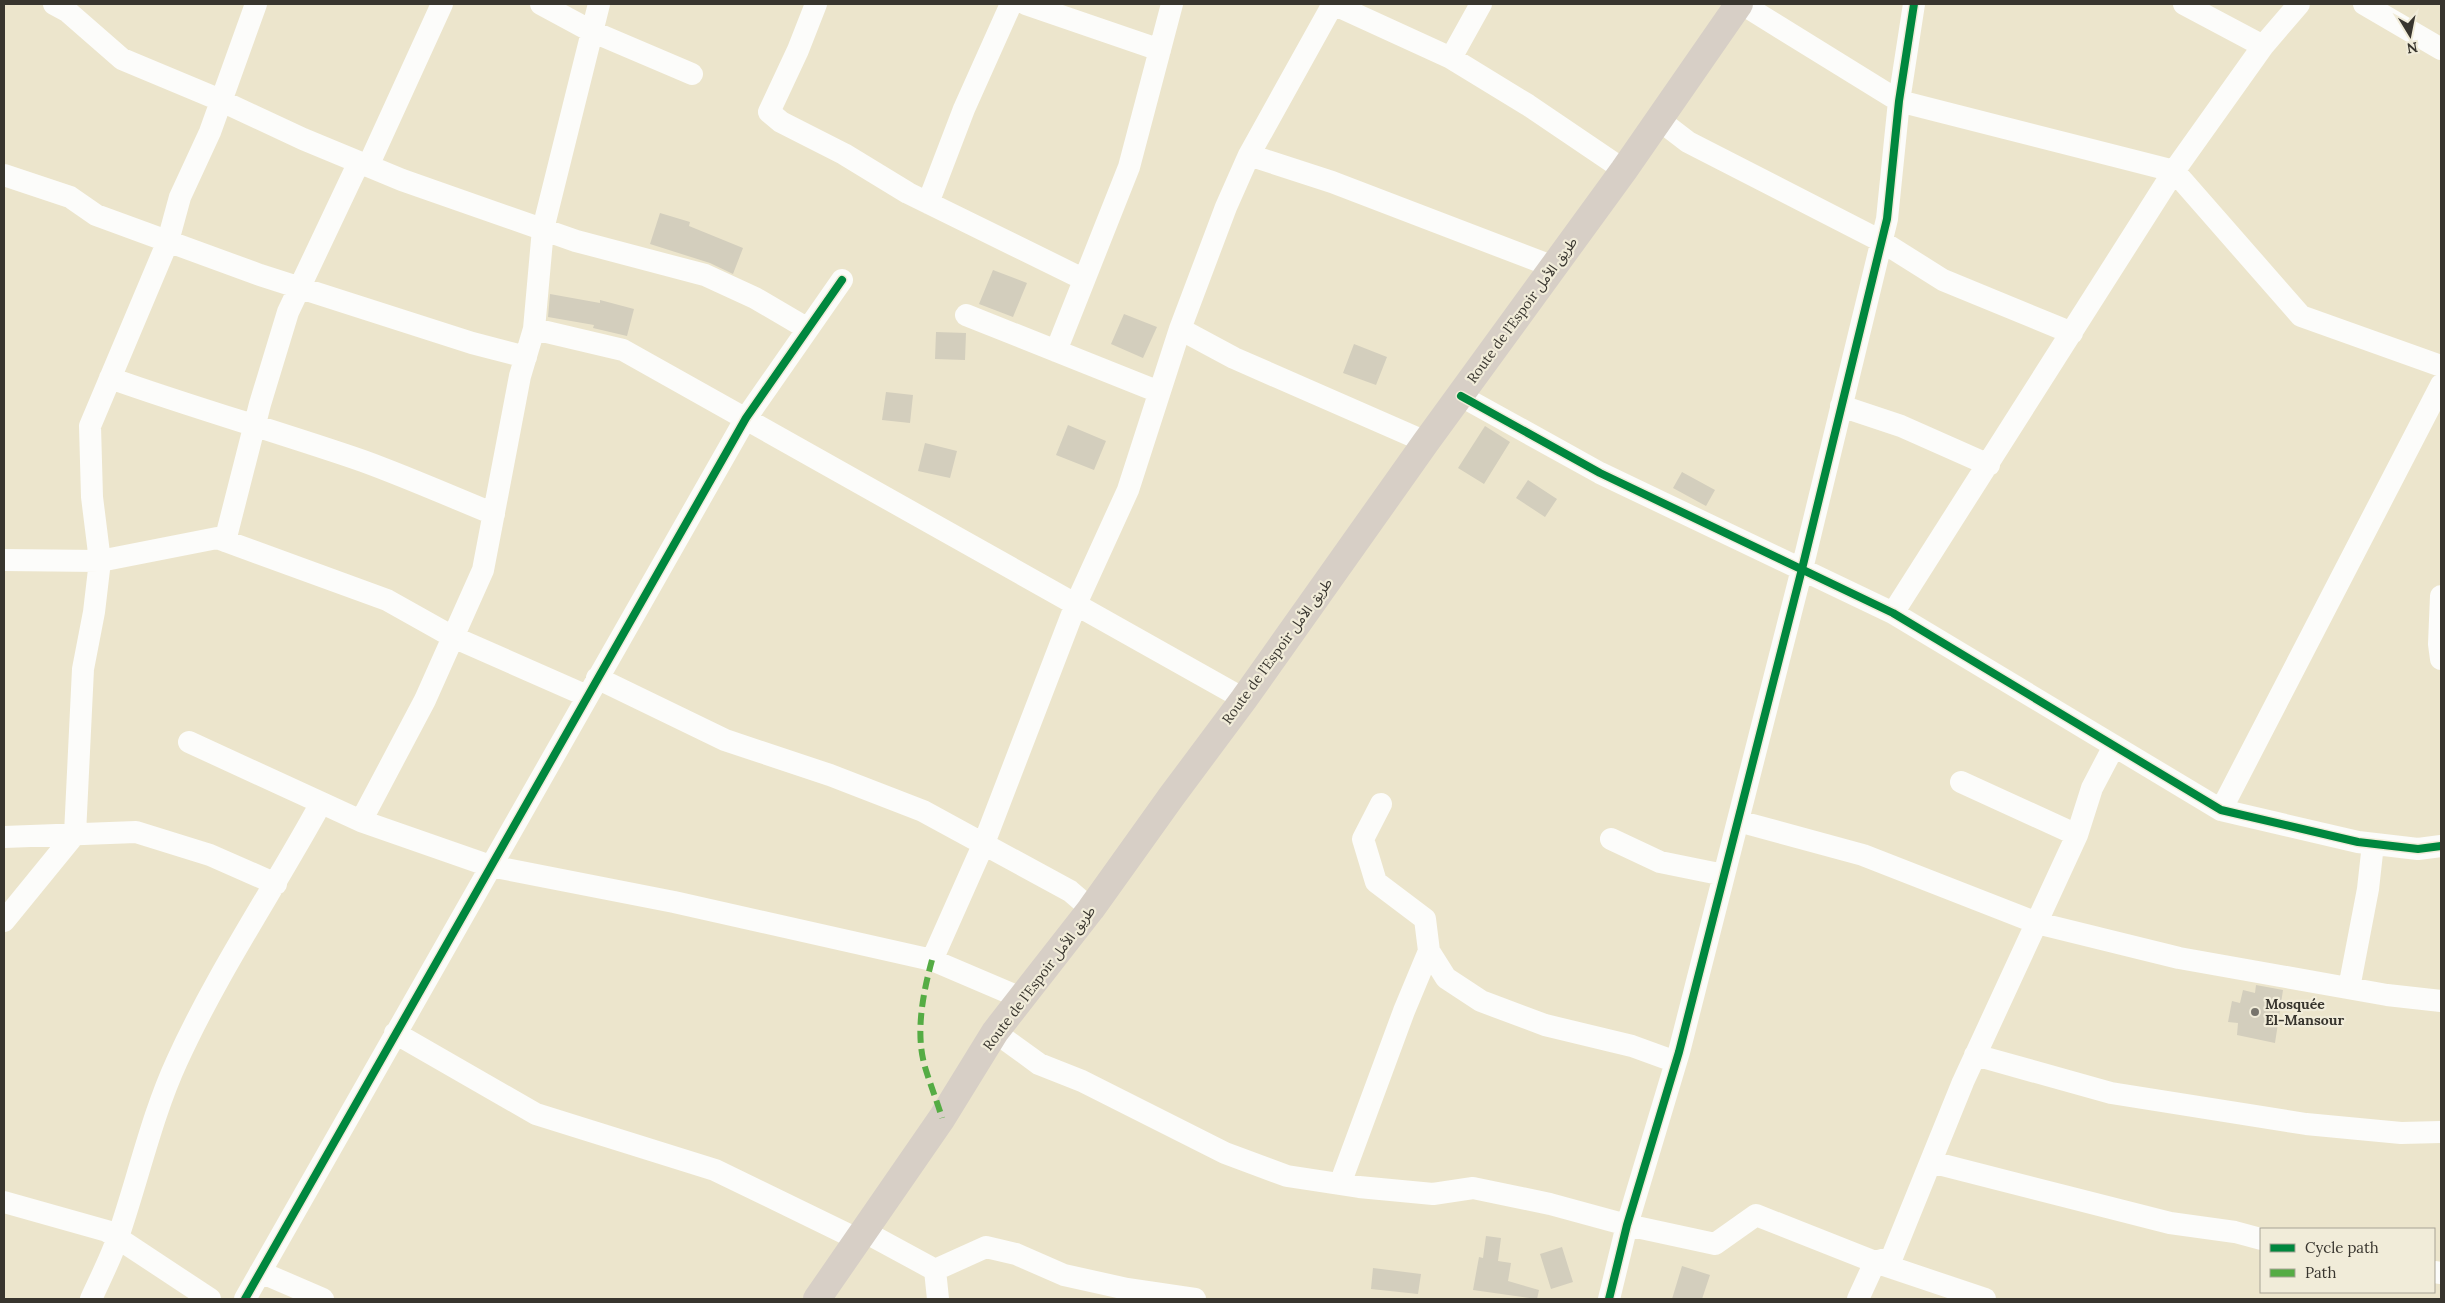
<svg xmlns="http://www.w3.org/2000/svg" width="2445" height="1303" font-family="Lora,'Noto Sans Arabic',serif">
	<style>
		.sand { fill: #ece5cc; fill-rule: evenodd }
		.building { fill: #d3cebd }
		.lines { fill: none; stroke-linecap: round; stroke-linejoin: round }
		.street { stroke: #fcfcfa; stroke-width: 22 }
		.highway { stroke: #d7cfc6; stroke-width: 28 }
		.quiet { stroke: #55ac44; stroke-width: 6; stroke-dasharray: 12 6; stroke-linecap: butt }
		.cycleway-casing { stroke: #f1ecd9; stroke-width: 11 }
		.cycleway { stroke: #00873e; stroke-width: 8 }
		.poi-dot { fill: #77746c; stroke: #f1ecd9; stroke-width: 2 }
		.labels { text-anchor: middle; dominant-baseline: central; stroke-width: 4.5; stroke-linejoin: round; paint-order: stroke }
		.street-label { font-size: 14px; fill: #38352e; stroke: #f1ecd9 }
		.poi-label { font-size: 14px; font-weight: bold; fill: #38352e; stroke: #f1ecd9; text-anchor: start }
	</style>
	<rect width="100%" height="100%" fill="#ebe8df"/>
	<path class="sand" d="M 4,4 L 2441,4 L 2441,1299 L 4,1299 ZM 2261,1229 L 2434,1229 L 2434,1292 L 2261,1292 Z"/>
	<path class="building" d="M 660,213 L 690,222 L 689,226 L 743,248 L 733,274 L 710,263 L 650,244 Z
		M 993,270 L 1027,283 L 1013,317 L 979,304 Z
		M 550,294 L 600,303 L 600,300 L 634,309 L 627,336 L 593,328 L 594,325 L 548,317 Z
		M 1124,314 L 1157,327 L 1143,358 L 1111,344 Z
		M 936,332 L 966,333 L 965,360 L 935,359 Z
		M 1354,344 L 1387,357 L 1376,385 L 1343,373 Z
		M 886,392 L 913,395 L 910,423 L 882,420 Z
		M 1068,425 L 1106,441 L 1094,470 L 1056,455 Z
		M 1485,426 L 1510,442 L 1484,484 L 1458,468 Z
		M 925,443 L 957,451 L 950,478 L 918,471 Z
		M 1682,472 L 1715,490 L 1706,506 L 1673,488 Z
		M 1528,480 L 1557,499 L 1545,517 L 1516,498 Z
		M 2256,985 L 2283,990 L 2275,1043 L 2237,1035 L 2238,1023 L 2228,1022 L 2232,1001 L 2240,1003 L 2243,990 L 2255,993 Z
		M 1486,1236 L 1501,1238 L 1498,1261 L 1511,1263 L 1508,1281 L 1539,1290 L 1537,1299 L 1473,1290 L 1479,1257 L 1483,1258 Z
		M 1562,1247 L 1573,1282 L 1551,1289 L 1540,1254 Z
		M 1682,1266 L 1710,1275 L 1702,1299 L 1672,1299 Z
		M 1373,1268 L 1421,1274 L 1418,1294 L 1371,1289 Z"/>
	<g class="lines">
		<path class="street" d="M 54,4 L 67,11 L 122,59 L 213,97 L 303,139 L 402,180 L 576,241 L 705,275 L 755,298 L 808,329
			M 541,4 L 591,31 L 692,74
			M 816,4 L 798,50 L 769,112 L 781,122 L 844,154 L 908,193 L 1083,279
			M 1026,4 L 1160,50
			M 1333,4 L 1451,58 L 1528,105 L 1624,170
			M 1742,4 L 1899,101 L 2174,171 L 2301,316 L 2441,366
			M 2184,4 L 2263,46
			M 2364,4 L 2441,49
			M 1451,58 L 1481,4
			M 1658,119 L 1688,142 L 1881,241 L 1943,280 L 2072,333
			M 1249,155 L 1332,182 L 1554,267
			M 368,166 L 442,4
			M 4,175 L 70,197 L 96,215 L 260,275 L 472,343 L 526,357
			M 928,203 L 964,109 L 1011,4
			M 966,315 L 1159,392
			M 534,329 L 623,350 L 1244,699
			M 1180,329 L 1234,358 L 1426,442
			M 1056,351 L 1129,167 L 1172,4
			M 110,378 C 194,408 279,432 363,461 C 407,477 450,496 494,514
			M 1461,396 L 1600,473 L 1893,613 L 2221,810 L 2358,842 L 2418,849 L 2441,846
			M 1841,406 L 1901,426 L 1989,465
			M 225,541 L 260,404 L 288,312 L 359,162
			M 4,560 L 100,561 L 217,538 L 387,600 L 453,637 L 587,696
			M 2441,596 L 2439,644 L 2441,659
			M 1893,613 L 2174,171 L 2263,46 L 2299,4
			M 597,678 L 725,740 L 830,775 L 923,811 L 1070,891 L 1091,909
			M 189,742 L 361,821 L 490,866 L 674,902 L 932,960 L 1021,998
			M 1961,782 L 2077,835
			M 1381,804 L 1363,839 L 1376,882 L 1425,919 L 1429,951 L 1446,978 L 1481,1001 L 1545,1025 L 1632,1046 L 1676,1062
			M 2221,810 L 2441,385
			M 361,821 L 425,700 L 483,570 L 520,376 L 534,329 L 543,229 L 599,4
			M 1738,821 L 1863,855 L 2037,923 L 2179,958 L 2387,995 L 2441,1001
			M 4,837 L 136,832 L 210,855 L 276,884
			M 1611,839 L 1660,862 L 1724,875
			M 4,921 L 75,834 L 83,669 L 94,612 L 100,561 L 92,497 L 90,426 L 168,241 L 180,197 L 210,132 L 256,4
			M 932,960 L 984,843 L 1076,604 L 1128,490 L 1180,329 L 1226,207 L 1249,155 L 1333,4
			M 2349,988 L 2368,889 L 2373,844
			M 995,1032 L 1039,1064 L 1082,1081 L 1225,1153 L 1287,1176 L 1359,1187 L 1433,1194 L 1473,1188 L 1550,1204 L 1627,1225 L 1715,1244 L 1756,1215 L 1875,1262 L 1985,1299
			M 395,1033 L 536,1114 L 715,1170 L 859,1240
			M 1975,1055 L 2111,1093 L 2306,1124 L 2401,1133 L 2441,1132
			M 1931,1162 L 2170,1223 L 2235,1232 L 2261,1239
			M 1340,1184 L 1404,1011 L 1429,951
			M 4,1202 L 107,1231 L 210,1299
			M 865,1232 L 935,1270
			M 935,1270 L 986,1247 L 1016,1254 L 1064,1275 L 1127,1289 L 1195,1299
			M 935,1270 L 938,1299
			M 260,1272 L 323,1299
			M 2434,1272 L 2441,1273
			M 91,1299 C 100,1279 111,1258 118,1237 C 138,1179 152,1115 177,1061 C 218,971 274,889 321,803
			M 245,1299 L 746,418 L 842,280
			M 1609,1299 L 1627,1225 L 1679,1052 L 1802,569 L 1887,219 L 1899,101 L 1914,4
			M 1858,1299 L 1875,1262 L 1892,1257 L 1963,1082 L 2077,835 L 2092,788 L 2114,746"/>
		<path class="highway" d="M 817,1299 L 942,1118 L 995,1032 L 1091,909 L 1171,797 L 1244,699 L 1426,442 L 1624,170 L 1739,4"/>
		<path class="quiet" d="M 932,960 C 923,993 915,1033 925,1067 C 930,1084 937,1101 942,1118"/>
		<g class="cycleway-casing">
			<path id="cycleway" d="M 1461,396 L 1600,473 L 1893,613 L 2221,810 L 2358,842 L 2418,849 L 2441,846
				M 245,1299 L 746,418 L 842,280
				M 1609,1299 L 1627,1225 L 1679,1052 L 1802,569 L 1887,219 L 1899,101 L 1914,4"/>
		</g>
		<use href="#cycleway" class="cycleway"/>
	</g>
	<circle class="poi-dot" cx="2255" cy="1012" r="5"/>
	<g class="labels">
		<g class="street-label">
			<text transform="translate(1522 310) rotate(-54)">Route de l’Espoir طريق الأمل</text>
			<text transform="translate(1277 651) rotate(-54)">Route de l’Espoir طريق الأمل</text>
			<text transform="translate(1039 978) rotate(-53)">Route de l’Espoir طريق الأمل</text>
		</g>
		<g class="poi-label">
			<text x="2265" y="1004">Mosquée<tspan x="2265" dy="16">El-Mansour</tspan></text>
		</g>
	</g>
	<rect width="2445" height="1303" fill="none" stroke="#38352e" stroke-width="10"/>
	<rect x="2260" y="1228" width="175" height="65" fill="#f1ecd9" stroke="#a7a395"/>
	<rect x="2270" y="1244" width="25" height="8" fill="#00873e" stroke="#a7a395"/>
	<text x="2305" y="1253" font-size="15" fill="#38352e">Cycle path</text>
	<rect x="2270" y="1269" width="25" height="8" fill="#55ac44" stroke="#a7a395"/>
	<text x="2305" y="1278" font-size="15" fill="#38352e">Path</text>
	<g transform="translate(2410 35) rotate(170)" stroke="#f1ecd9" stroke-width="4" paint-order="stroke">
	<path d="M0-4L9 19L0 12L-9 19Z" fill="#38352e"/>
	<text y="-8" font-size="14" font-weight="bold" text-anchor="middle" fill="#38352e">N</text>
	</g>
</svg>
